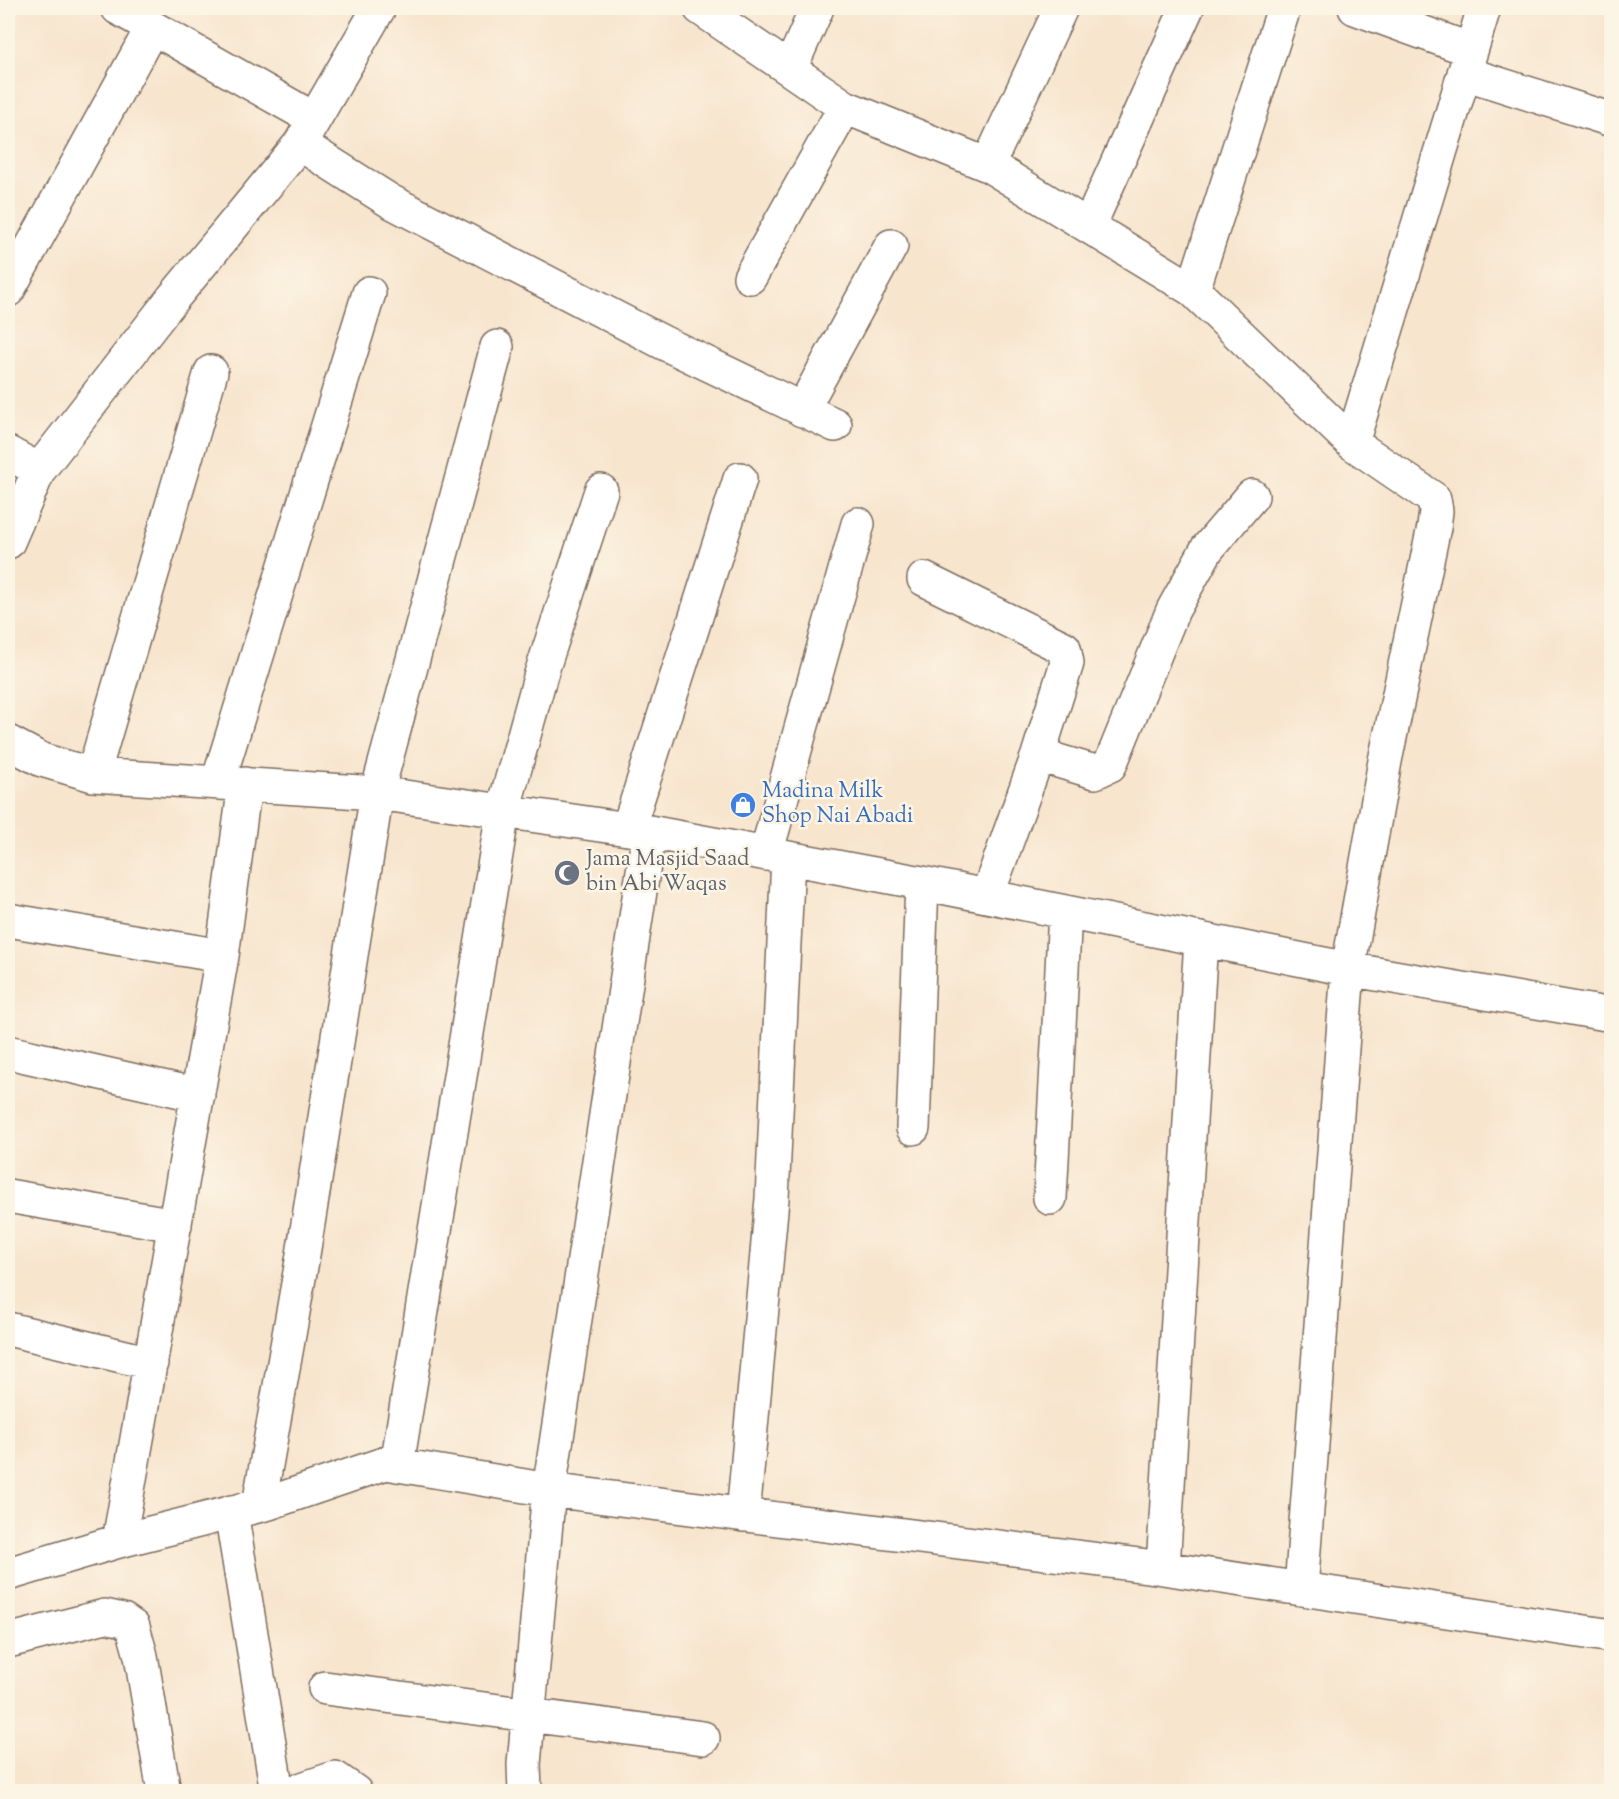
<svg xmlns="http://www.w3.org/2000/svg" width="1619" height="1799" font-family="'Sorts Mill Goudy',serif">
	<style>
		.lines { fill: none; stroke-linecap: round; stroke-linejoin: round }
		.minor-casing { stroke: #7d6b5c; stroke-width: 36 }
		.minor { stroke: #fff; stroke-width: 33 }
		.labels { text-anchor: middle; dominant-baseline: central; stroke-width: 5; stroke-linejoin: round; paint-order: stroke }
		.shop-label { font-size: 22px; fill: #366cbe; stroke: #fcf5e5; text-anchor: start }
		.worship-label { font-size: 22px; fill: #5b616d; stroke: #fcf5e5; text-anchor: start }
	</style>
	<rect width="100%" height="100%" fill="#fcf5e5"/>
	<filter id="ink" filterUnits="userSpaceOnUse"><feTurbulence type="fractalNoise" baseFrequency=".0167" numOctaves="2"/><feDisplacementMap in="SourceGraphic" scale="12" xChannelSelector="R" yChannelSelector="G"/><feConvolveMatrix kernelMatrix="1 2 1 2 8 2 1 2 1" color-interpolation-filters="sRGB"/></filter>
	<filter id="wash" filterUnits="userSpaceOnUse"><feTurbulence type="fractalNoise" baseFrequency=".008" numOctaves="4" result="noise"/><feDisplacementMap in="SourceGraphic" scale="24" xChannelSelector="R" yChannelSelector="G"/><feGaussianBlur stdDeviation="1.35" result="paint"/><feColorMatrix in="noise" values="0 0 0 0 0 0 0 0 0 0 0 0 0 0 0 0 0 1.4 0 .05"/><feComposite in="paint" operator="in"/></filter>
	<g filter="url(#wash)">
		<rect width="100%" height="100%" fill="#f7e5ce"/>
	</g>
	<g filter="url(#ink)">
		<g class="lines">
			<g class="minor-casing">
				<path id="minor" d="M 118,8 L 314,119
					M 700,8 L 845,107 L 988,165 L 1193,290 L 1352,443 L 1434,499 L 1436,511 L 1434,527 L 1385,761 L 1348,969 L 1301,1589
					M 1355,8 L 1471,50
					M 790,69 L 817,8
					M 1464,73 L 1612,120
					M 300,144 L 390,201 L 664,343 L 835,425
					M 988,165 L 1061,8
					M 1089,226 L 1187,8
					M 750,277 L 845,107
					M 8,290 L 152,28
					M 1193,290 L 1284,8
					M 802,410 L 891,246
					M 1352,443 L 1484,8
					M 8,453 L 39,470
					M 8,542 L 39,470 L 173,298 L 300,144 L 379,8
					M 924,579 L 1064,648 L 1067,663 L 1038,755 L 987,896
					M 8,742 L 42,760 L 93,775 L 377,793 L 649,832 L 922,883 L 1348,969 L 1612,1015
					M 1038,755 L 1095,772 L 1110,765 L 1173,610 L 1207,549 L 1252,496
					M 93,775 L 211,372
					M 218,782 L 369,293
					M 628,829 L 740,479
					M 766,854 L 858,524
					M 8,920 L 222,956
					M 8,1052 L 198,1095
					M 913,1128 L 922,883
					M 8,1196 L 175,1225
					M 1050,1198 L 1065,912
					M 8,1329 L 151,1363
					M 397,1465 L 503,811 L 541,674 L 601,491
					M 259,1505 L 302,1261 L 377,793 L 497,347
					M 231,1512 L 277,1792
					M 743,1515 L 772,1199 L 788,858
					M 119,1541 L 222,956 L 245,784
					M 1163,1568 L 1201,939
					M 8,1574 L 119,1541 L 269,1503 L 386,1463 L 549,1490 L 1163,1568 L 1612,1636
					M 8,1641 L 105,1616 L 123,1620 L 133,1627 L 141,1656 L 164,1792
					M 325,1688 L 703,1738
					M 293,1792 L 335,1778 L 355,1792
					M 525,1792 L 524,1764 L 549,1490 L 649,832"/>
			</g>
			<use href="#minor" class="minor"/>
		</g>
	</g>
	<defs>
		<g id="shop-disc" transform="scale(1.35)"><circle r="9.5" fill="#3f7fe0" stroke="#fcf5e5"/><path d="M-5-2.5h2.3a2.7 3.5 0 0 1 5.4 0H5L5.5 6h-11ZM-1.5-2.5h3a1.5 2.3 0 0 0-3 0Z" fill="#fff"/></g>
		<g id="mosque-disc" transform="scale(1.35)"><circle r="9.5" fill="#6b7280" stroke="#fcf5e5"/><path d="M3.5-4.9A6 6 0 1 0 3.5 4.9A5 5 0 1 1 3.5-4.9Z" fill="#fff"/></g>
	</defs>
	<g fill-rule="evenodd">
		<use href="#shop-disc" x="743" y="805"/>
		<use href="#mosque-disc" x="567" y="873"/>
	</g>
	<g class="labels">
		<g class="shop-label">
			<text x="762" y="792">Madina Milk<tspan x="762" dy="25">Shop Nai Abadi</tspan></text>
		</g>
		<g class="worship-label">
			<text x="586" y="860">Jama Masjid Saad<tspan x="586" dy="25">bin Abi Waqas</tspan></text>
		</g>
	</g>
	<rect width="1619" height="1799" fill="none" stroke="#fcf5e5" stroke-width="30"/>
</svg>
